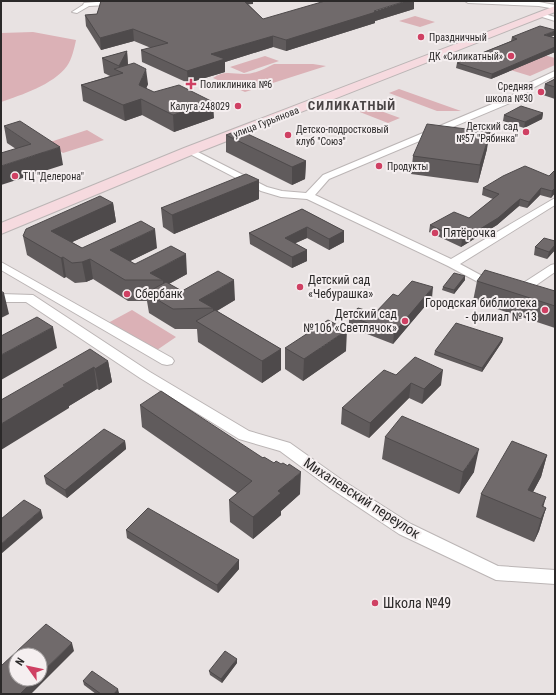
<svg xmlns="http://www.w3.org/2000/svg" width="556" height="695" font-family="'Roboto Condensed',sans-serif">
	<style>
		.green { fill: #dbb1b6 }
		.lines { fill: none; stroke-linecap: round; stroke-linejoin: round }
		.street-casing { stroke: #bbb5b5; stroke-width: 2 }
		.secondary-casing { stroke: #bbb5b5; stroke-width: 2 }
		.street { fill: #fff; fill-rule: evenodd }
		.secondary { fill: #f6dadf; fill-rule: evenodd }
		.wall { fill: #605b5c }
		.shaded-wall { fill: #4e4a4b }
		.building { fill: #706a6b; stroke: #4e4a4b }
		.poi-dot { fill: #cf4063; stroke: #f5eff0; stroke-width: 1.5 }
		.labels { text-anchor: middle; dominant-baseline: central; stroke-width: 4; stroke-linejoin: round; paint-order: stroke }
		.far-poi-label { font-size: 10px; fill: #2b2929; stroke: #f5eff0; text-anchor: start }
		.far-street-label { font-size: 10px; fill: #2b2929; stroke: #f5eff0 }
		.poi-label { font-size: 12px; fill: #2b2929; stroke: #f5eff0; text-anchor: start }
		.far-district-label { font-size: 13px; font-weight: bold; letter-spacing: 1px; fill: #4a4546; stroke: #f5eff0 }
		.near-street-label { font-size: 14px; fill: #2b2929; stroke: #f5eff0 }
		.near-poi-label { font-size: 14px; fill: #2b2929; stroke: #f5eff0; text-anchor: start }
	</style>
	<rect width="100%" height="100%" fill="#e8e2e2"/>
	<path class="green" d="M 415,16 L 435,22 L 420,27 L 399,21 Z
		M 33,32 L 76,40 C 74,49 72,59 67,66 C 53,85 21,95 1,102 L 1,33 Z
		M 508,45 L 555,58 L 555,65 L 530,76 L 461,55 L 469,52 L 496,60 Z
		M 265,56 L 279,61 L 244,73 L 230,67 Z
		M 274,64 L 313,64 L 326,66 L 245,92 L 213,78 C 224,70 232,74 244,74 C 255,74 264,69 274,64 Z
		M 399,89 L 461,111 L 437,111 L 389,93 Z
		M 359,103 L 400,118 L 388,123 L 347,107 Z
		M 87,130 L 104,140 L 63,153 L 47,143 Z
		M 132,310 L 176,337 L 157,350 L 108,323 Z"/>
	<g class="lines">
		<g class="street-casing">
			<path id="street" d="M 109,1 L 150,1 L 147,3 L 89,6 L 77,13 L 72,12 L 83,5 L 84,3 Z
				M 465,1 L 539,2 L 555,5 L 555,9 L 539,6 L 468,3 Z
				M 541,13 L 555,17 L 555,21 L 539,16 L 538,15 Z
				M 555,71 L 555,76 L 531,89 L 517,100 L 329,179 L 315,195 L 451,259 L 555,198 L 555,205 L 460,264 L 486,278 L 500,282 L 502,284 L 500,286 L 496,288 L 478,282 L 448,266 L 307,199 L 281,197 L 261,191 L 184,151 L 189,148 L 192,149 L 267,187 L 282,191 L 306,193 L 323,175 L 511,96 L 525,85 Z
				M 1,262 L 172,358 L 174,361 L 172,364 L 167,365 L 162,364 L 1,270 Z
				M 555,264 L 555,272 L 522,295 L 514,295 L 512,292 L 514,289 L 551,265 Z
				M 1,294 L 33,295 L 150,372 L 249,431 L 290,443 L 342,480 L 411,524 L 498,566 L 555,570 L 555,584 L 496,580 L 399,534 L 330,488 L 280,451 L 239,439 L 140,378 L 26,302 L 1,302 Z"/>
		</g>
		<g class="secondary-casing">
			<path id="secondary" d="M 555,6 L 555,12 L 194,154 L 1,234 L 1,223 L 184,148 Z"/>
		</g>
		<use href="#street" class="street"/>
		<use href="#secondary" class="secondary"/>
	</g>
	<path class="wall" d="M 101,1 L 253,1 L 253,4 L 248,4 L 263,19 L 414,9 L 375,21 L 375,23 L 286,51 L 273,47 L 225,62 L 225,72 L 188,83 L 142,62 L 141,50 L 151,48 L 134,41 L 101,50 L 86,26 L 85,15 L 97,14 Z
		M 555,35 L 551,37 L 555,38 L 555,52 L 491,79 L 456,68 L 457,63 L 511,41 L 512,37 Z
		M 127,51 L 128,65 L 148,84 L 146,89 L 214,118 L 174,132 L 142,115 L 125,121 L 83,101 L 81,85 L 110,76 L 104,73 L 102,58 Z
		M 555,79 L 555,99 L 543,95 L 545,84 Z
		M 543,113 L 542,119 L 524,128 L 503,121 L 504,115 Z
		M 4,126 L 63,165 L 16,149 L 7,143 Z
		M 226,135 L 306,161 L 305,179 L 292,185 L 226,152 Z
		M 487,149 L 478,183 L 411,174 L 413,156 Z
		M 555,170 L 555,193 L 551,198 L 540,195 L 527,208 L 519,206 L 497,225 L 461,247 L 429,232 L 430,225 L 469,218 L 493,199 L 482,195 L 483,188 L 549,176 Z
		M 259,180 L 259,199 L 174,234 L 163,227 L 161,208 Z
		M 113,203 L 116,222 L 72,242 L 82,248 L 157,248 L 130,261 L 135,264 L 187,274 L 169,284 L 182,291 L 235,300 L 217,311 L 281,349 L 281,370 L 262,383 L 198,342 L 197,329 L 175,329 L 149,313 L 147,301 L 128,301 L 93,279 L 86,282 L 75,283 L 66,277 L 64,278 L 27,255 L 23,236 Z
		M 302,209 L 344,231 L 344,242 L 329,250 L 307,238 L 295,243 L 307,250 L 307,261 L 292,268 L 250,244 L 249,233 Z
		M 555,241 L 555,250 L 547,259 L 534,255 L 535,247 Z
		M 465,276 L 465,280 L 454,294 L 442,290 L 443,287 Z
		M 477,281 L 555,291 L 555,328 L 473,301 Z
		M 398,296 L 432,298 L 393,344 L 349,327 L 349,316 L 375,313 Z
		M 503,338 L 502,342 L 482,372 L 434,355 L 435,351 Z
		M 285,348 L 346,351 L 303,381 L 285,369 Z
		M 108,361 L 112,382 L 99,390 L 97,389 L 69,406 L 69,408 L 1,400 Z
		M 396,375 L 441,385 L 422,404 L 409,398 L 369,438 L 341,424 L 342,408 Z
		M 140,405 L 263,458 L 300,494 L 281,511 L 281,515 L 253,539 L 230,522 L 229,500 L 237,493 L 142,427 Z
		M 385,437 L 474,472 L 459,494 L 382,459 Z
		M 125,441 L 126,449 L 67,498 L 46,484 L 44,476 Z
		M 547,455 L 541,477 L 533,492 L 543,507 L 546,508 L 539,531 L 534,542 L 476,517 L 481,494 Z
		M 126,530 L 239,560 L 239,569 L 218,593 L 127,538 Z
		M 237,663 L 222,683 L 210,675 L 209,671 Z
		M 83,681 L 119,693 L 119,694 L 96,694 L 84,685 Z"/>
	<path class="shaded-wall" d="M 237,1 L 253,1 L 253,4 L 238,5 Z
		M 406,1 L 414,1 L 414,9 L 375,21 L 375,23 L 286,51 L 286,40 Z
		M 133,29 L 134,41 L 101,50 L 100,38 Z
		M 555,31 L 555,35 L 543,40 L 544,35 Z
		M 273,36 L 273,47 L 225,62 L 225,72 L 188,83 L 187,71 L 211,54 Z
		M 555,47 L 555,52 L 491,79 L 492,74 Z
		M 127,51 L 128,66 L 123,73 L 120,71 L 119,66 Z
		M 146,69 L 148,84 L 141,100 L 142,115 L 125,121 L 123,105 L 139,85 Z
		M 213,102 L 214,118 L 174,132 L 173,115 Z
		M 543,113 L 542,119 L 524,128 L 525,122 Z
		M 490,132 L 487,149 L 478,183 L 480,165 Z
		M 60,147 L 63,165 L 1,185 L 1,166 Z
		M 306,161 L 305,179 L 292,185 L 292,167 Z
		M 259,180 L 259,199 L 174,234 L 172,215 Z
		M 541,188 L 540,195 L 527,208 L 529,202 Z
		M 555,188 L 555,193 L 551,198 L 552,191 Z
		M 520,199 L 519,206 L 497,225 L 461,247 L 462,240 Z
		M 113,203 L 116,222 L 55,250 L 51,231 Z
		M 307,227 L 307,238 L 285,248 L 285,238 Z
		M 155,229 L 157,248 L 112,270 L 110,250 Z
		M 344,231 L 344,242 L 329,250 L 329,239 Z
		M 555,245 L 555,250 L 547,259 L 549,252 Z
		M 307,250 L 307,261 L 292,268 L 292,257 Z
		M 186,254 L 187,274 L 163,287 L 163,280 L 150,273 Z
		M 63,257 L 66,277 L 64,278 L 61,258 Z
		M 90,259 L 93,279 L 86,282 L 82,262 Z
		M 465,276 L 465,280 L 454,294 L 454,290 Z
		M 234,280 L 235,300 L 213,313 L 213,308 L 199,300 Z
		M 433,287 L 432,298 L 393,344 L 394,333 Z
		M 4,293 L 9,314 L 1,318 L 1,295 Z
		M 53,327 L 57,348 L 1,380 L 1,355 Z
		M 347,330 L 346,351 L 303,381 L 304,359 Z
		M 503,338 L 502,342 L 482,372 L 482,368 Z
		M 281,349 L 281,370 L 262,383 L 262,361 Z
		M 108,361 L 112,382 L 99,390 L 95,369 Z
		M 94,367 L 97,389 L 69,406 L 69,408 L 1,450 L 1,424 L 63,385 Z
		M 443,370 L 441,385 L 422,404 L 424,389 Z
		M 411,383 L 409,398 L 369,438 L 370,423 Z
		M 125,441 L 126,449 L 67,498 L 65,490 Z
		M 479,449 L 474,472 L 459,494 L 463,472 Z
		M 547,455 L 541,477 L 522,512 L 528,490 Z
		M 301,472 L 300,494 L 281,511 L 281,515 L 253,539 L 253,517 L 278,491 Z
		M 546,497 L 540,519 L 542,506 Z
		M 546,508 L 539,531 L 534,542 L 541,519 Z
		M 41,510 L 43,518 L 1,554 L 1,544 Z
		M 239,560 L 239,569 L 218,593 L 217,585 Z
		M 72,643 L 74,651 L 31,694 L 20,694 L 35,679 L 40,679 L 40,674 Z
		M 237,659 L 237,663 L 222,683 L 221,679 Z
		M 118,689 L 119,693 L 119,694 L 114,694 Z"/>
	<path class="building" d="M 101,1 L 244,1 L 263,19 L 325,1 L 406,1 L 374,11 L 376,12 L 286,40 L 273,36 L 211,54 L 225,59 L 187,71 L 141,50 L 168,43 L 133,29 L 100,38 L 85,15 L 97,14 Z
		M 540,26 L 555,30 L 555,31 L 544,35 L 555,38 L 555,47 L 492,74 L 457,63 L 517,39 L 512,37 Z
		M 127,51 L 119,66 L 102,58 Z
		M 134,63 L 146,69 L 139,85 L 154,92 L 179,85 L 213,102 L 173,115 L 141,99 L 123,105 L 81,85 L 123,73 L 114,69 Z
		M 555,79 L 555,87 L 545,84 Z
		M 521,106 L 543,113 L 525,122 L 504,115 Z
		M 20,121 L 60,147 L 1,166 L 1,153 L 31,144 L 4,126 Z
		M 427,124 L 490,132 L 480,165 L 413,156 Z
		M 239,130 L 306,161 L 292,167 L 226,135 Z
		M 525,166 L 549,176 L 555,170 L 555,188 L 552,191 L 541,188 L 529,202 L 520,199 L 498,218 L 462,240 L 430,225 L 454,212 L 469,218 L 499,194 L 483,188 L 503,176 Z
		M 246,174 L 259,180 L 172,215 L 161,208 Z
		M 100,196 L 113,203 L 51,231 L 82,248 L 141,221 L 155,229 L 110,250 L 135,264 L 171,246 L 186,254 L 150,273 L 163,280 L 125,280 L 90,259 L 82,262 L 72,263 L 63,257 L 61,258 L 23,236 L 26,229 Z
		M 302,209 L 344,231 L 329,239 L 307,227 L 285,238 L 307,250 L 292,257 L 249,233 Z
		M 544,238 L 555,241 L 555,245 L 549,252 L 535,247 Z
		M 485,270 L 555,291 L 555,306 L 477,281 Z
		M 218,271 L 234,280 L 199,300 L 213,308 L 173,309 L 146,293 L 166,282 L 182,291 Z
		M 454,273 L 465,276 L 454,290 L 443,287 Z
		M 412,281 L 433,287 L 394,333 L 349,316 L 358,308 L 375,313 L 393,294 L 398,296 Z
		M 1,291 L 4,293 L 1,295 Z
		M 215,310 L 281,349 L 262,361 L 196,321 Z
		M 37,317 L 53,327 L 1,355 L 1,336 Z
		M 328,320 L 347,330 L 304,359 L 285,348 Z
		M 456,323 L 503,338 L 482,368 L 435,351 Z
		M 90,349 L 108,361 L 95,369 L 94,367 L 63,385 L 65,386 L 1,424 L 1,400 Z
		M 415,357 L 443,370 L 424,389 L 411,383 L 370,423 L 342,408 L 384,370 L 396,375 Z
		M 161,391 L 263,458 L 264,457 L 274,463 L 276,461 L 281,464 L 283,463 L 288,466 L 289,464 L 301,472 L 278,491 L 281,493 L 253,517 L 229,500 L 252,481 L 140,405 Z
		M 402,416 L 479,449 L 463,472 L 385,437 Z
		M 104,429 L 125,441 L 65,490 L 44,476 Z
		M 512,441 L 547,455 L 528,490 L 546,497 L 542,506 L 546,508 L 541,519 L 481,494 Z
		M 24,500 L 41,510 L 1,544 L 1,519 Z
		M 148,508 L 239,560 L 217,585 L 126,530 Z
		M 46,624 L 72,643 L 40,674 L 40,655 L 16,655 L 16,679 L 35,679 L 20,694 L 1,694 L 1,666 Z
		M 225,651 L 237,659 L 221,679 L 209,671 Z
		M 92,671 L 118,689 L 114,694 L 101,694 L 83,681 Z"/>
	<g class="poi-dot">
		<circle cx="421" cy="37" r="4"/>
		<circle cx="511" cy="56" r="4"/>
		<path d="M189 78h4v4h4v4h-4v4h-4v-4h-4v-4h4z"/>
		<circle cx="541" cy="92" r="4"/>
		<circle cx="238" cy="106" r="4"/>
		<circle cx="526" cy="132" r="4"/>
		<circle cx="288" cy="135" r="4"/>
		<circle cx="379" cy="166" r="4"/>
		<circle cx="15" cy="176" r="4"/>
		<circle cx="435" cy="233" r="4"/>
		<circle cx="300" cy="287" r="4"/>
		<circle cx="127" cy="294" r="4"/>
		<circle cx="545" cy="310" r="4"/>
		<circle cx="405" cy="321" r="4"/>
		<circle cx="375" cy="603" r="4"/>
	</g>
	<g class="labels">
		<g class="far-poi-label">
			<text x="429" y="37">Праздничный</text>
			<text x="503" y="56" text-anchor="end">ДК «Силикатный»</text>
			<text x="200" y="84">Поликлиника №6</text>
			<text x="533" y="86" text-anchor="end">Средняя<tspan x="533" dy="12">школа №30</tspan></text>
			<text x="230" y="106" text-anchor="end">Калуга 248029</text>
			<text x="518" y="126" text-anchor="end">Детский сад<tspan x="518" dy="12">№57 "Рябинка"</tspan></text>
			<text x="296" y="129">Детско-подростковый<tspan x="296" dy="12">клуб "Союз"</tspan></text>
			<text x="387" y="166">Продукты</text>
			<text x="23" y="176">ТЦ "Делерона"</text>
		</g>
		<g class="far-street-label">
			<text transform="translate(266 122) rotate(-21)">улица Гурьянова</text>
		</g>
		<g class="poi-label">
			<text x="443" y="233">Пятёрочка</text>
			<text x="308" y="280">Детский сад<tspan x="308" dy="14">«Чебурашка»</tspan></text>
			<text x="135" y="294">Сбербанк</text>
			<text x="537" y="303" text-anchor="end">Городская библиотека<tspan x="537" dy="14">- филиал № 13</tspan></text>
			<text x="397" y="314" text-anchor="end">Детский сад<tspan x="397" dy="14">№106 «Светлячок»</tspan></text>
		</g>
		<g class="far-district-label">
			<text x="352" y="105">СИЛИКАТНЫЙ</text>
		</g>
		<g class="near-street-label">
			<text transform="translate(362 498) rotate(33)">Михалевский переулок</text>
		</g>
		<g class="near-poi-label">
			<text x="383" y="603">Школа №49</text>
		</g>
	</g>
	<rect width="556" height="695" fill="none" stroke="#2b2929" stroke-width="4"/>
	<g transform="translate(28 667) rotate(303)"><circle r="19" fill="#f5eff0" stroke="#a4a0a0"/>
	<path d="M0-3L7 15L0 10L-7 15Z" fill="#cf4063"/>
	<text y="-6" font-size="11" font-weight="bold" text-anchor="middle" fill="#2b2929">N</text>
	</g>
</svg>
